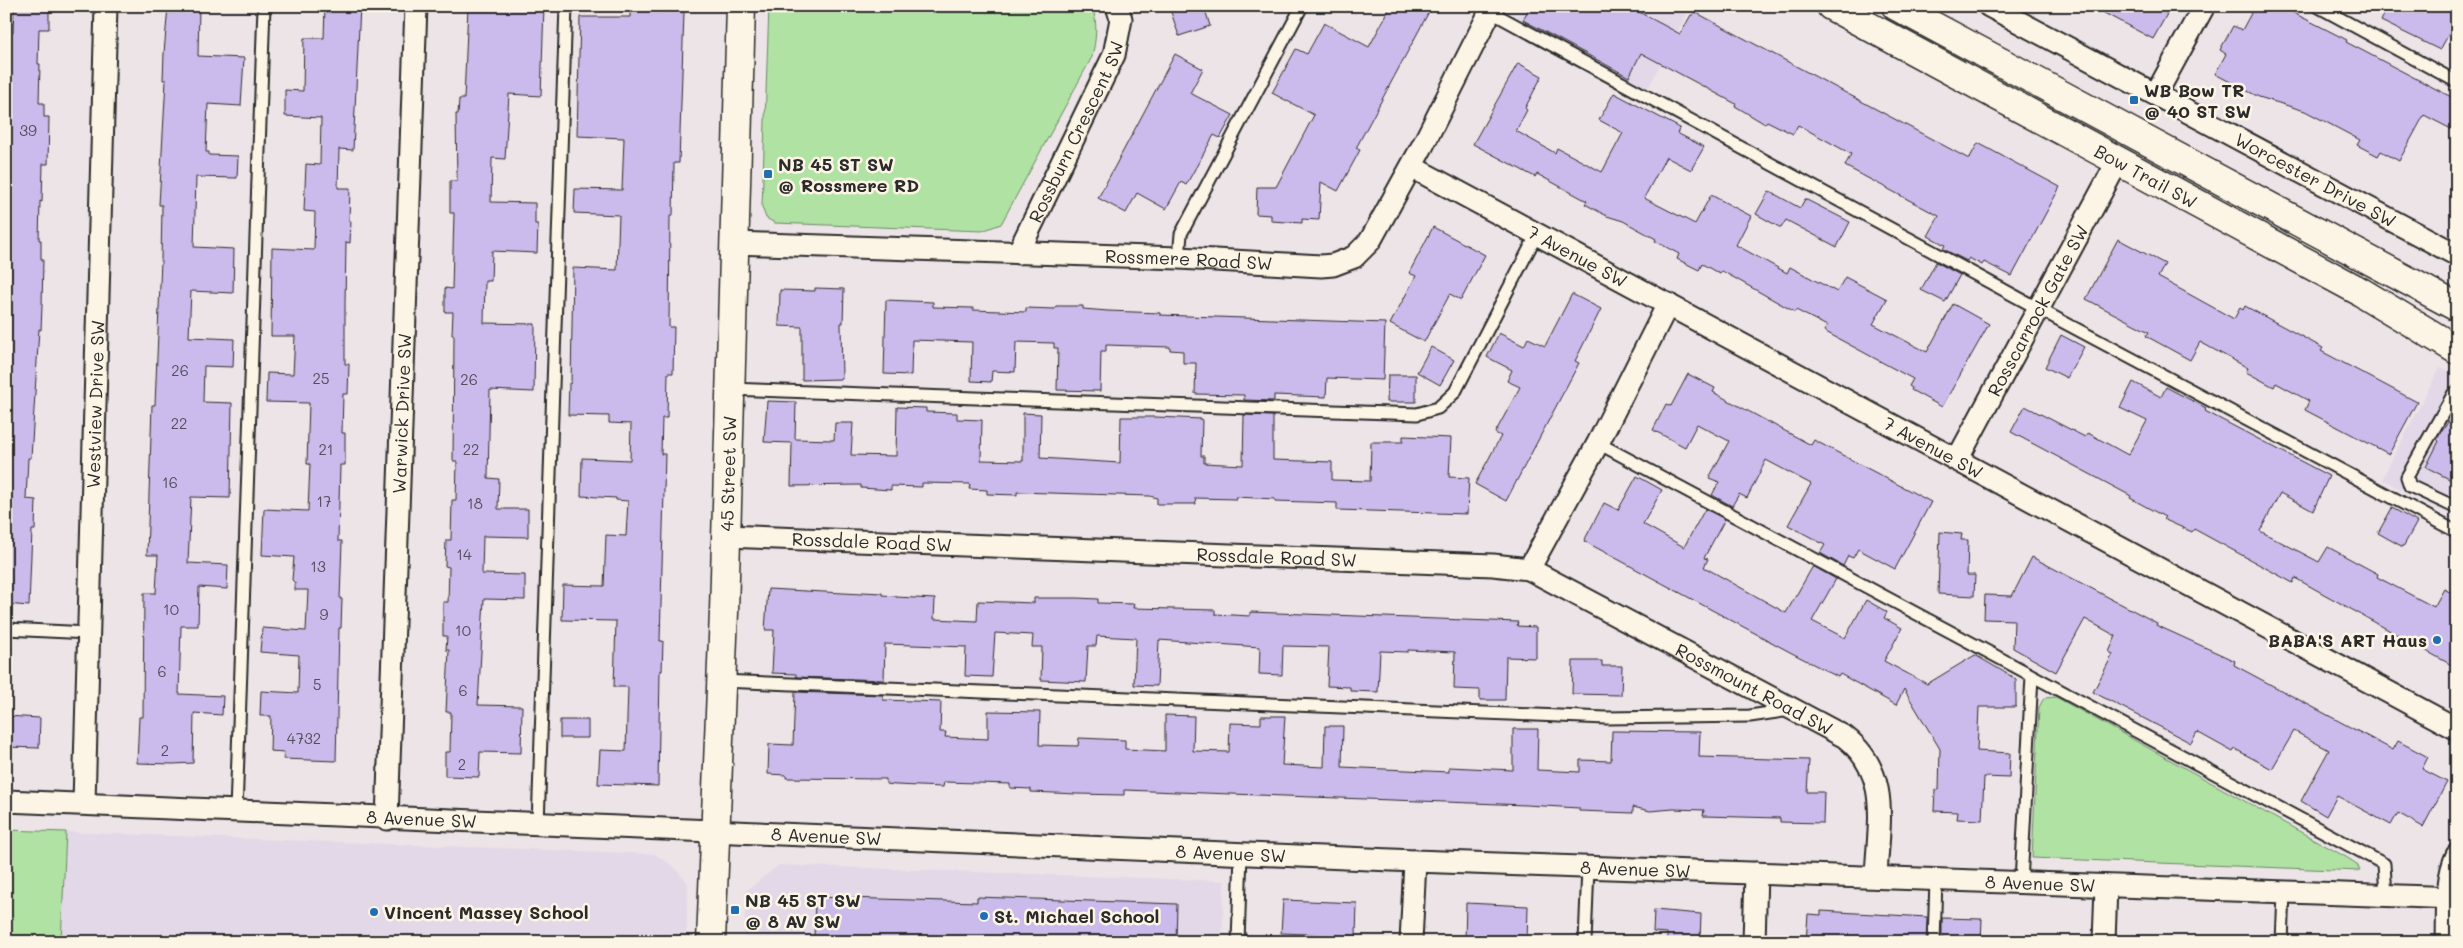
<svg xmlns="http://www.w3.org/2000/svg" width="2463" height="948" font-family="Mali,sans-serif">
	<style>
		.built { fill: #e2d8e8 }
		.green { fill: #afe2a3; stroke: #6d8667 }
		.building { fill: #cabbec; stroke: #2b2b2b }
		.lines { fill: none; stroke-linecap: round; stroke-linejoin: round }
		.service-casing { stroke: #2b2b2b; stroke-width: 15 }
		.minor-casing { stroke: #2b2b2b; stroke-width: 25 }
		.tertiary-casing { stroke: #2b2b2b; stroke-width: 31 }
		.secondary-casing { stroke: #2b2b2b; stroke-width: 31 }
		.service { stroke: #fcf5e5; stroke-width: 11 }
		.minor { stroke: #fcf5e5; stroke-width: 21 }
		.tertiary { stroke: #fcf5e5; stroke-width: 28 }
		.secondary { stroke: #fcf5e5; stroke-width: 28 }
		.poi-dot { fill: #1f6fb2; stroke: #fcf5e5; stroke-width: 2 }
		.labels { text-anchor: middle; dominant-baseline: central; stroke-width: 5; stroke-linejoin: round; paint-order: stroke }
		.number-label { font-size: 15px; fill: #534f5b }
		.poi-label { font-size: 18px; font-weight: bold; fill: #2b2b2b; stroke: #fcf5e5; text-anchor: start }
		.street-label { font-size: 18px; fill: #2b2b2b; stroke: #fcf5e5 }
	</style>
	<rect width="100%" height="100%" fill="#ede4e7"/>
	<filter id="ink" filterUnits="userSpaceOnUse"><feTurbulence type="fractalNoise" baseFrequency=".02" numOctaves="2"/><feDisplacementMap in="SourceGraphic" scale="10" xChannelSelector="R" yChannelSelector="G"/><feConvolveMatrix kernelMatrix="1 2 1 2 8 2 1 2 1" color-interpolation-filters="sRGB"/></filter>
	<g filter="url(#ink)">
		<path class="built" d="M 1522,6 L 1691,6 L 1644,96 L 1511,27 Z
			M 2440,367 L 2457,375 L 2457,519 L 2382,479 Z
			M 66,832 L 655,854 L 673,866 L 688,883 L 686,942 L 61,942 Z
			M 779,865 L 1224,881 L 1222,942 L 744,942 L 746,891 Z"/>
		<path class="green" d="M 769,6 L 1092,6 C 1098,23 1096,40 1092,57 L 1001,224 L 982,231 L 775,223 L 766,218 L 762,207 Z
			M 2056,697 L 2346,857 L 2357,864 L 2360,871 L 2032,858 L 2039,707 L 2044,698 Z
			M 6,830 L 66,832 L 61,942 L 6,942 Z"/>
		<path class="building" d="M 14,6 L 49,6 L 49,29 L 39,29 L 38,64 L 40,64 L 39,103 L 44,103 L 44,117 L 49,117 L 48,164 L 43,164 L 42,202 L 40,201 L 39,240 L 41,240 L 41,259 L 43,259 L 42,306 L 41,330 L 39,329 L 31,458 L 28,458 L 26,499 L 36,500 L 35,530 L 32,530 L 29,606 L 6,604 L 6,238 L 9,162 L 6,162 L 6,38 L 10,37 L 10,32 L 13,33 Z
			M 168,6 L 199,6 L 198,56 L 244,58 L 241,106 L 208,104 L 206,152 L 209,152 L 209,155 L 238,156 L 237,178 L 196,177 L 194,247 L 234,249 L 233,293 L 191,291 L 189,337 L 234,339 L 233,367 L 204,366 L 203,402 L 232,403 L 230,498 L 191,497 L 188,563 L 228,565 L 227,589 L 199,587 L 198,626 L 181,626 L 179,694 L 223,696 L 222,715 L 194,713 L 193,763 L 173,764 L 137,763 L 139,717 L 143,717 L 144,593 L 156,593 L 158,555 L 147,555 L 152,405 L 155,405 L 161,260 L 162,205 L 159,205 L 166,80 L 163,80 L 164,53 Z
			M 325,6 L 360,6 L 353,150 L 339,149 L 338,188 L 350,188 L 349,221 L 351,221 L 350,243 L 346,242 L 345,304 L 345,364 L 349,364 L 348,394 L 343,394 L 342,433 L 345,433 L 345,465 L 340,465 L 338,541 L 342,541 L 340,599 L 342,599 L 341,628 L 339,628 L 336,761 L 283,759 L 284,752 L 270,751 L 271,716 L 260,716 L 261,691 L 298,693 L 299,655 L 260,652 L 262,628 L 306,631 L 308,590 L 295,590 L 295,583 L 292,580 L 294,557 L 262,555 L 264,509 L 308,511 L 310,464 L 307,464 L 309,403 L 266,402 L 267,373 L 293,374 L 295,336 L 271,336 L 272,248 L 314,250 L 315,212 L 304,211 L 306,164 L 320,165 L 321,118 L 285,116 L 285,90 L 303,91 L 304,38 L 324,38 Z
			M 468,6 L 544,6 L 541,96 L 509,94 L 505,159 L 492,158 L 491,202 L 535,203 L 535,224 L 538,224 L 537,253 L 492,251 L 491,281 L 485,281 L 484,323 L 535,324 L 534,392 L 490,390 L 488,478 L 499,479 L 498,509 L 528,509 L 528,537 L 483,536 L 482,574 L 525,575 L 525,600 L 484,599 L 478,705 L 522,706 L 521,753 L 480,752 L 479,777 L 445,776 L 445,752 L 450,752 L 451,712 L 446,712 L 449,650 L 446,650 L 447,636 L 443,636 L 443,602 L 448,602 L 449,567 L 445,566 L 446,540 L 451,540 L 452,500 L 456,500 L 457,461 L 453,461 L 454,335 L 452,335 L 453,312 L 445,312 L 445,288 L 452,289 L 454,213 L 450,213 L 450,181 L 457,181 L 456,114 L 458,114 L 459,99 L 464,99 Z
			M 1169,6 L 1204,6 L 1210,26 L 1179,36 Z
			M 1391,6 L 1432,6 L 1356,148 L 1360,150 L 1338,191 L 1321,182 L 1319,220 L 1302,219 L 1302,223 L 1271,221 L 1271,215 L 1256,214 L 1257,187 L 1276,187 L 1314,115 L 1272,93 L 1296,49 L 1307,54 L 1324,23 L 1369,47 Z
			M 1530,6 L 1628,6 L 1680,34 L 1691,15 L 1693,15 L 1695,12 L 1969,159 L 1978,143 L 2060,187 L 2012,276 L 1984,262 L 1982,265 L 1969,258 L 1967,261 L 1943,249 L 1945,245 L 1928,236 L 1939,216 L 1845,166 L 1851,154 L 1798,125 L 1793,134 L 1767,121 L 1765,124 L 1735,106 L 1736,104 L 1641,53 L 1629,77 L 1523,20 Z
			M 2091,6 L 2152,6 L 2167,14 L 2153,39 Z
			M 2255,6 L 2280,6 L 2347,40 L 2346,42 L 2457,100 L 2457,132 L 2424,115 L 2399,161 L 2381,151 L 2378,156 L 2357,145 L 2360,140 L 2305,111 L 2259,97 L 2215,74 L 2226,54 L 2220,50 L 2233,26 L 2242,30 Z
			M 2388,6 L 2457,6 L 2457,19 L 2440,50 L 2381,21 Z
			M 630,11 L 684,12 L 679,163 L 674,163 L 673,216 L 670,216 L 669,327 L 674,327 L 673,373 L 668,373 L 667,418 L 662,418 L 661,454 L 665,454 L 660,641 L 663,641 L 662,671 L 660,671 L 658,786 L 598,784 L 600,750 L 626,751 L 628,687 L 614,687 L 616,621 L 562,620 L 563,585 L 604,586 L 606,535 L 626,536 L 628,501 L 616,500 L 616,498 L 581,496 L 582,458 L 630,460 L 631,424 L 609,423 L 609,416 L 568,415 L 569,383 L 571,383 L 573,268 L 617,270 L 619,215 L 574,213 L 575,189 L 622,190 L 624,138 L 577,136 L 580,17 L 630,17 Z
			M 1175,54 L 1203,69 L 1190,93 L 1233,115 L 1220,138 L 1214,135 L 1186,185 L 1181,182 L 1166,209 L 1137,193 L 1126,213 L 1098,198 Z
			M 1518,63 L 1542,76 L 1525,108 L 1527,110 L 1516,131 L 1555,153 L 1557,148 L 1602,172 L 1623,133 L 1599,120 L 1614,93 L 1680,128 L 1677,133 L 1704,147 L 1691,170 L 1666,157 L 1644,198 L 1695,224 L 1711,195 L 1751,216 L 1736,245 L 1787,273 L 1790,267 L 1837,292 L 1845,277 L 1887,299 L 1873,324 L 1927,352 L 1953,304 L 1989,324 L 1942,407 L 1911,390 L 1912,388 L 1909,386 L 1913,379 L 1824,331 L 1827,326 L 1796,310 L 1795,312 L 1722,271 L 1720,274 L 1702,264 L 1699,270 L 1677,259 L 1679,254 L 1655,241 L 1656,239 L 1623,221 L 1607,216 L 1585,204 L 1587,201 L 1537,174 L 1535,177 L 1473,144 Z
			M 1769,191 L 1800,208 L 1805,199 L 1850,222 L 1837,247 L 1786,220 L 1781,228 L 1756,214 Z
			M 1433,227 L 1485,255 L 1461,300 L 1450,294 L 1424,342 L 1390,324 L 1416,276 L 1409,273 Z
			M 2118,239 L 2165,264 L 2158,277 L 2234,319 L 2240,308 L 2243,310 L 2245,306 L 2323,348 L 2321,351 L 2417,402 L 2389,454 L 2305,410 L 2309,401 L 2276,383 L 2274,387 L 2246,372 L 2248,368 L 2200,342 L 2190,360 L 2146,336 L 2149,332 L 2086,299 Z
			M 1936,262 L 1960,275 L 1945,302 L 1921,290 Z
			M 815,288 L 844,289 L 843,323 L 841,323 L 842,379 L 802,380 L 802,327 L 779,326 L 780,290 L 815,291 Z
			M 1572,294 L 1601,309 L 1575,361 L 1579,363 L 1506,501 L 1475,484 L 1501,436 L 1495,433 L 1520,387 L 1507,381 L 1512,370 L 1487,357 L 1499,333 L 1524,346 L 1528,338 L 1545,346 Z
			M 886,300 L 933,302 L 933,307 L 973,308 L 973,310 L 1026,312 L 1026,308 L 1055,309 L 1056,306 L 1083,306 L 1083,309 L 1108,311 L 1160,313 L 1160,315 L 1385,323 L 1383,380 L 1327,378 L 1326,397 L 1274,395 L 1274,401 L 1244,400 L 1244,395 L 1195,394 L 1196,363 L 1183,363 L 1183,351 L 1170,350 L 1170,347 L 1106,345 L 1106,351 L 1101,351 L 1100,391 L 1057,390 L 1058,348 L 1054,348 L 1054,343 L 1016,342 L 1015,372 L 992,371 L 991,382 L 971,381 L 972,342 L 912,340 L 911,375 L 884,374 Z
			M 2061,335 L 2084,347 L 2067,378 L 2045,367 Z
			M 1431,347 L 1454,360 L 1440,385 L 1417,372 Z
			M 1688,374 L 1715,388 L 1713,392 L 1811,445 L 1814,440 L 1931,502 L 1895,569 L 1858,549 L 1853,558 L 1848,556 L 1843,566 L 1820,553 L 1825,545 L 1788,525 L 1811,484 L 1766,460 L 1747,498 L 1739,494 L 1732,506 L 1712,495 L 1719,482 L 1709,478 L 1729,441 L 1697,424 L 1685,447 L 1653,430 L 1666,404 L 1671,406 Z
			M 1388,375 L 1416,375 L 1416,402 L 1387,402 Z
			M 2133,382 L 2161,397 L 2166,387 L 2206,408 L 2205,411 L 2329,476 L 2313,511 L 2280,493 L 2260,531 L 2319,562 L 2328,547 L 2378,574 L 2377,577 L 2434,607 L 2444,589 L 2457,596 L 2457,668 L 2295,578 L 2293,583 L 2194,529 L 2192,532 L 2163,519 L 2165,517 L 2130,498 L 2131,496 L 2011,432 L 2025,406 L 2085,437 L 2088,433 L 2128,455 L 2147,421 L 2120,408 Z
			M 767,401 L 796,402 L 795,439 L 834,440 L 835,423 L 853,423 L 851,455 L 896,456 L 897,407 L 926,408 L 926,412 L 957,413 L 957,419 L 982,420 L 981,460 L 1023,461 L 1023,413 L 1041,414 L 1040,458 L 1120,463 L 1121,417 L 1156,417 L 1202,419 L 1201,456 L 1204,456 L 1204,463 L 1243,465 L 1244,415 L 1273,416 L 1273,460 L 1332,462 L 1332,480 L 1370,481 L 1371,442 L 1403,442 L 1403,436 L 1451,438 L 1449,477 L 1469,478 L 1467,514 L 1337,510 L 1337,503 L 1275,501 L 1275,499 L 1236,497 L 1236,499 L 1195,498 L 1196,504 L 1157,504 L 1157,498 L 1150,496 L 1017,492 L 1017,495 L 987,494 L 987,490 L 969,489 L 970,484 L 922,483 L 922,487 L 891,486 L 891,490 L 861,488 L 861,485 L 791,486 L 792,443 L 764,442 Z
			M 2457,408 L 2457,483 L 2426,467 L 2439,441 L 2437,439 Z
			M 1637,476 L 1662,490 L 1643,524 L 1684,547 L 1705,509 L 1725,519 L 1704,558 L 1708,559 L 1704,567 L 1786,613 L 1813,566 L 1836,579 L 1812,621 L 1845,638 L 1866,600 L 1887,612 L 1884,618 L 1902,628 L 1884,661 L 1927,684 L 1975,655 L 2016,679 L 2016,707 L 1979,707 L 1977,751 L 2010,753 L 2009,778 L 1984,777 L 1982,820 L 1957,819 L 1958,812 L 1934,811 L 1935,789 L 1939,790 L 1940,749 L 1904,689 L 1896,705 L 1840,674 L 1838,677 L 1788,651 L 1584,541 L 1604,503 L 1618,510 Z
			M 2392,508 L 2417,522 L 2403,547 L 2378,533 Z
			M 1940,532 L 1962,534 L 1961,540 L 1968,540 L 1967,575 L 1975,575 L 1974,596 L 1938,594 Z
			M 2032,557 L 2157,623 L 2156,625 L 2235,661 L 2234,665 L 2393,750 L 2398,741 L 2428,757 L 2422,769 L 2447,782 L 2423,827 L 2398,813 L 2391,825 L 2337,796 L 2326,816 L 2301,801 L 2329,750 L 2294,731 L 2272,769 L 2235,749 L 2233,752 L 2197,732 L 2191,743 L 2093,692 L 2113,654 L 2109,652 L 2116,636 L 2085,619 L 2056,672 L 2013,648 L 2014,620 L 1984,619 L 1985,595 L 2012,596 Z
			M 768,589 L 862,594 L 862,592 L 882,593 L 882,595 L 896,596 L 896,597 L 935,599 L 934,619 L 977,621 L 978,601 L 1034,603 L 1034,598 L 1077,598 L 1098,599 L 1098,603 L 1134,604 L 1133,608 L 1215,610 L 1215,614 L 1250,616 L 1250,612 L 1518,622 L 1517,626 L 1536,627 L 1536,658 L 1506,657 L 1505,700 L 1480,700 L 1480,690 L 1454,689 L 1455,652 L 1408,650 L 1408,652 L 1380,651 L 1378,692 L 1350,691 L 1350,687 L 1327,686 L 1329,647 L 1283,646 L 1282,675 L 1259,674 L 1260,647 L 1159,640 L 1157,686 L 1134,685 L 1136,638 L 1097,636 L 1096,646 L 1088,646 L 1086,682 L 1041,680 L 1042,647 L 1032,647 L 1033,635 L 995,633 L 992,677 L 965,676 L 966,647 L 885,644 L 884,680 L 796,677 L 796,674 L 772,673 L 774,630 L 765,630 Z
			M 1573,661 L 1602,661 L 1602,666 L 1622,666 L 1621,695 L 1572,694 Z
			M 795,692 L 883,695 L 883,700 L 941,702 L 940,732 L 946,732 L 945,737 L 988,739 L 988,711 L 1040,712 L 1039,745 L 1078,746 L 1079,738 L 1125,740 L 1125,749 L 1165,751 L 1165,715 L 1194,716 L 1193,751 L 1229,752 L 1230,723 L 1261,724 L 1261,716 L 1285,716 L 1282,765 L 1324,767 L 1325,726 L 1343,726 L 1342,767 L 1449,772 L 1449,767 L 1513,770 L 1513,729 L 1538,729 L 1537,770 L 1580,772 L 1580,760 L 1611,761 L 1612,731 L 1700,732 L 1699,757 L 1809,760 L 1807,792 L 1824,792 L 1823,823 L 1780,822 L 1780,818 L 1703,816 L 1704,810 L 1673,809 L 1650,811 L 1633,807 L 1633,813 L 1579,811 L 1579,808 L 1526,805 L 1124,790 L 1124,795 L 1077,794 L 1031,792 L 1031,789 L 1010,788 L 1010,784 L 944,782 L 943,787 L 896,785 L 886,784 L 886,779 L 786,778 L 786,775 L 768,774 L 769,744 L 793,745 Z
			M 6,716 L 40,718 L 39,748 L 6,747 Z
			M 560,720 L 588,720 L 588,738 L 560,738 Z
			M 815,897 L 977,902 L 977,897 L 1177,904 L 1176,942 L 814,942 Z
			M 1283,900 L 1357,903 L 1356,936 L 1281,933 Z
			M 1466,903 L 1528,906 L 1527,942 L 1465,942 Z
			M 1654,910 L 1701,914 L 1700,942 L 1667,942 L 1667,933 L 1653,932 Z
			M 1821,911 L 1927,917 L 1926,942 L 1806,942 L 1808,914 L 1821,915 Z
			M 1942,918 L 1982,919 L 1981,942 L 1942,942 Z"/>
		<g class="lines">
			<g class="service-casing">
				<path id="service" d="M 1480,6 L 2037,308 L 2457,532
					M 2317,6 L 2457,82
					M 1179,258 L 1181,234 L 1302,6
					M 730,389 L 1417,414 L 1438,408 L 1455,392 L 1537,234
					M 2457,392 L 2454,393 L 2407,477 L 2410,486 L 2457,508
					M 1598,443 L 2384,864 L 2386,896
					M 6,629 L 89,633
					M 721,681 L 1606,718 L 1750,716 L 1790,710
					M 236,812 L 264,6
					M 538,825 L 566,6
					M 2021,883 L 2032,676
					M 1238,942 L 1241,853
					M 1585,942 L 1588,867
					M 1934,942 L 1936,880
					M 2282,942 L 2284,893"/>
			</g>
			<g class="minor-casing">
				<g id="minor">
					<path id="s1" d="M 1989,6 L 2457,255"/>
					<path d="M 2156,94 L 2204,6"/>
					<path id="s2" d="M 1412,167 L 2457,729"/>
					<path id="s3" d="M 734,243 L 1179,258 L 1321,266 L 1333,265 L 1354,257 L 1370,241 L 1423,145 L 1493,6"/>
					<path id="s4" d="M 1018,253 L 1114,55 L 1121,19 L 1117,6"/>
					<path id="s5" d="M 1957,460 L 2118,161"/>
					<path id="s6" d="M 726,536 L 1493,565 L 1529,569 L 1845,737 C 1892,774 1878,825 1876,877"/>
					<path d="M 1529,569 L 1598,443 L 1668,304"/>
					<path id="s7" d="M 6,801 L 1415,861 L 2457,898"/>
					<path id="s8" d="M 84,803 L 106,6"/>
					<path id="s9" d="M 387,819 L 416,6"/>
					<path d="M 1411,942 L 1415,861"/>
					<path d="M 1754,942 L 1756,873"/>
					<path d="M 2104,942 L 2106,886"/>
					<path d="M 2447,942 C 2448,914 2445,880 2457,855"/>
				</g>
			</g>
			<g class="tertiary-casing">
				<g id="tertiary">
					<path id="s10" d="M 711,942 L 724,612 L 741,6"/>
				</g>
			</g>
			<g class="secondary-casing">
				<g id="secondary">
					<path id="s11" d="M 1831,6 L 2361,292 L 2457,350"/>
					<path d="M 1896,6 L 2457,307"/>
				</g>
			</g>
			<use href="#service" class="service"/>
			<use href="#minor" class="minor"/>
			<use href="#tertiary" class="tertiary"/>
			<use href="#secondary" class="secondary"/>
		</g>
	</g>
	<g class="poi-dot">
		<rect x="2129" y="95" width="10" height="10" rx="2.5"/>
		<rect x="763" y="169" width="10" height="10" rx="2.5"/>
		<circle cx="2437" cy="640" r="5"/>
		<rect x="730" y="905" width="10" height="10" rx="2.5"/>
		<circle cx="374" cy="912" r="5"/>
		<circle cx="984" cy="916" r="5"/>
	</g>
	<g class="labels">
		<g class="number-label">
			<text x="28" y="130">39</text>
			<text x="180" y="370">26</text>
			<text x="321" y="378">25</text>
			<text x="469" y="379">26</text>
			<text x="179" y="423">22</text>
			<text x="326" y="449">21</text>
			<text x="471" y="449">22</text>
			<text x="170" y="482">16</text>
			<text x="324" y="501">17</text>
			<text x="475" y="503">18</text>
			<text x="464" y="554">14</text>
			<text x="318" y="566">13</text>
			<text x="171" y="609">10</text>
			<text x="324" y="614">9</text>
			<text x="463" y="630">10</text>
			<text x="162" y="671">6</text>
			<text x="317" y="684">5</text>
			<text x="463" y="690">6</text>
			<text x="304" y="738">4732</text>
			<text x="165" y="750">2</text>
			<text x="462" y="764">2</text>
		</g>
		<g class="poi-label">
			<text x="2144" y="90">WB Bow TR<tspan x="2144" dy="21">@ 40 ST SW</tspan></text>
			<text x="778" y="164">NB 45 ST SW<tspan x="778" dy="21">@ Rossmere RD</tspan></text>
			<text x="2427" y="640" text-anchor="end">BABA'S ART Haus</text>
			<text x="745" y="900">NB 45 ST SW<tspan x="745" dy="21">@ 8 AV SW</tspan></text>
			<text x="384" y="912">Vincent Massey School</text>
			<text x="994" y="916">St. Michael School</text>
		</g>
		<g class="street-label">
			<text stroke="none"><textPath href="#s4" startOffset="135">Rossburn Crescent SW</textPath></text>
			<text stroke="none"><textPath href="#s11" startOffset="358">Bow Trail SW</textPath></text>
			<text stroke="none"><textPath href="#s1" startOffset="370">Worcester Drive SW</textPath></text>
			<text stroke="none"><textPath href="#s2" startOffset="188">7 Avenue SW</textPath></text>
			<text stroke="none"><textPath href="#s3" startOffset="455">Rossmere Road SW</textPath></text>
			<text stroke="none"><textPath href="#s5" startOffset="170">Rosscarrock Gate SW</textPath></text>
			<text stroke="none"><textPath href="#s8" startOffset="399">Westview Drive SW</textPath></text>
			<text stroke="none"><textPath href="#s9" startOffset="406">Warwick Drive SW</textPath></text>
			<text stroke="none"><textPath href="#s2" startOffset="592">7 Avenue SW</textPath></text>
			<text stroke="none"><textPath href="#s10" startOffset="469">45 Street SW</textPath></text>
			<text stroke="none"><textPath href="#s6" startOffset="146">Rossdale Road SW</textPath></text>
			<text stroke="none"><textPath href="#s6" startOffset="551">Rossdale Road SW</textPath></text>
			<text stroke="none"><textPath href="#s6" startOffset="1059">Rossmount Road SW</textPath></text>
			<text stroke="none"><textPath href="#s7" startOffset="416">8 Avenue SW</textPath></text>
			<text stroke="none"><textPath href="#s7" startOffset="821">8 Avenue SW</textPath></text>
			<text stroke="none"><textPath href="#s7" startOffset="1226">8 Avenue SW</textPath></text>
			<text stroke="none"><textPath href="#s7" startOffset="1631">8 Avenue SW</textPath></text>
			<text stroke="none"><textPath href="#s7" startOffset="2036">8 Avenue SW</textPath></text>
		</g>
	</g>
	<rect width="2463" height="948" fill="none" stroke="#fcf5e5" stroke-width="25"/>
	<rect x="12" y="12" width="2438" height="923" fill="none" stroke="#2b2b2b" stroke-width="2" filter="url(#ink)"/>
</svg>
